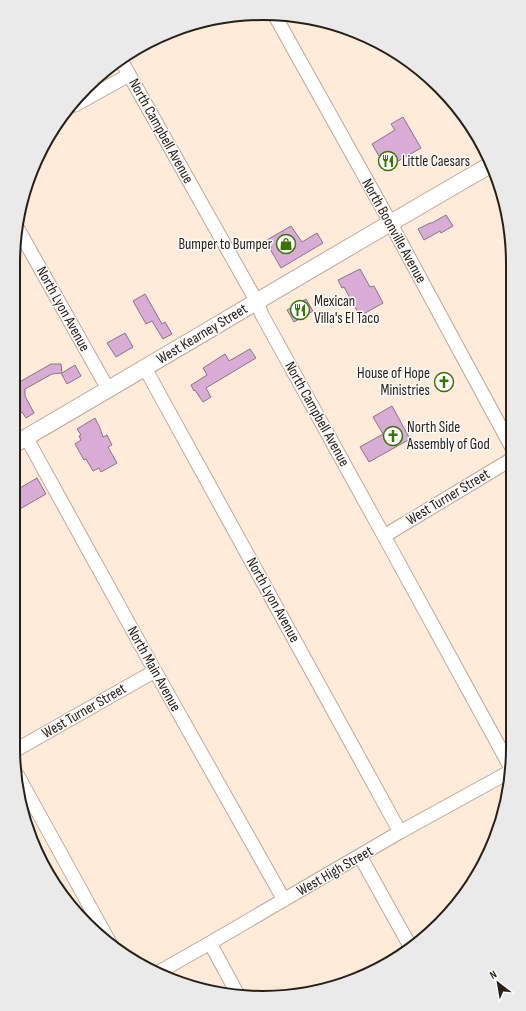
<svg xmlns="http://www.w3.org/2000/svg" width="526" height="1011" font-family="'Sofia Sans Condensed',sans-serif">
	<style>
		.building { fill: #d8acd4; stroke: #8a7387 }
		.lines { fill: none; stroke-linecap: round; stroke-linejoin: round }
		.minor-casing { stroke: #bfa792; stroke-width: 15 }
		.major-casing { stroke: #bfa792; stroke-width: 18 }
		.minor { stroke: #fff; stroke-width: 13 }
		.major { stroke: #fff; stroke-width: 16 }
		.labels { text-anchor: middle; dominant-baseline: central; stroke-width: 3; stroke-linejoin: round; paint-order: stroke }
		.street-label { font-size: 15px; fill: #282017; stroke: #fcfcfc }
		.poi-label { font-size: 15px; fill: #282017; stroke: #fcfcfc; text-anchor: start }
		.rim { fill: none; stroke: #282017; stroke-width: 2 }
	</style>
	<rect width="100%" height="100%" fill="#ffebd9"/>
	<path class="building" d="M 403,117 L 421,148 L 386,168 L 372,144 L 395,130 L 391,124 Z
		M 446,215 L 453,226 L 441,233 L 440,231 L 424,240 L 418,229 L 430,223 L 432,223 Z
		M 291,226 L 302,242 L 317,233 L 323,243 L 281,268 L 270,249 L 272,248 L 267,240 Z
		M 360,269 L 370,287 L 374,286 L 383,303 L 360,316 L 344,287 L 342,288 L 338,280 Z
		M 145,294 L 162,324 L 165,322 L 172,334 L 163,339 L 152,321 L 146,324 L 133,301 Z
		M 306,299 L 313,311 L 294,322 L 287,310 Z
		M 125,333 L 133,347 L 116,357 L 107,343 Z
		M 250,349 L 256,358 L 206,388 L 211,397 L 203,402 L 195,390 L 194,391 L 191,385 L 207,375 L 203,368 L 225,354 L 229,361 Z
		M 51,364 L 61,364 L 62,373 L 75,365 L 81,376 L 67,384 L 61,373 L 52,374 L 25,389 L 25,396 L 34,413 L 26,418 L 22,412 L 13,417 L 13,406 L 16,384 Z
		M 392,406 L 410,439 L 369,462 L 360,447 L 383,434 L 373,417 Z
		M 95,418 L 100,428 L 103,437 L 107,435 L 112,445 L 108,447 L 117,463 L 101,472 L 99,468 L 93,471 L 86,459 L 84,460 L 75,444 L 81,440 L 79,436 L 81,435 L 77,429 Z
		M 37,478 L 46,494 L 13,513 L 13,492 Z"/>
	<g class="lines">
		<g class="minor-casing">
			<path id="minor" d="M 274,14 L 385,213 L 512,448
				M 122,62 L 257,302 L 262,315 L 384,536 L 511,768
				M 75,105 L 129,75
				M 18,229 L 108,389
				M 145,368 L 400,832
				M 26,437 L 155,671 L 284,900
				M 384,536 L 512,459
				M 14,751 L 155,671
				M 18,776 L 110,943
				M 360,856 L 410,946
				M 210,943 L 237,993
				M 159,972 L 210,943 L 400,832 L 511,771"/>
		</g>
		<g class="major-casing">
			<path id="major" d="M 13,445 C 173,352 332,256 492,164"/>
		</g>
		<use href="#minor" class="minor"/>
		<use href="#major" class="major"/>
	</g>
	<defs>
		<g id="restaurant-ring" transform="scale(1)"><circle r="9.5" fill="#fcfcfc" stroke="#3a7508" stroke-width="1.5"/><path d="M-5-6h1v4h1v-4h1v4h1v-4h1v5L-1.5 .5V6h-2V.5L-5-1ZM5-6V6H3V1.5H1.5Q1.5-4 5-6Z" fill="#3a7508"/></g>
		<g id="shop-ring" transform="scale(1)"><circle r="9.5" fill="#fcfcfc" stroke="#3a7508" stroke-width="1.5"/><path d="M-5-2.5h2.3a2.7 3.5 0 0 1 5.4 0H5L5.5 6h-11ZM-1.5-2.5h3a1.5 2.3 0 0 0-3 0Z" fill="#3a7508"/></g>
		<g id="church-ring" transform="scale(1)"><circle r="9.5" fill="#fcfcfc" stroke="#3a7508" stroke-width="1.5"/><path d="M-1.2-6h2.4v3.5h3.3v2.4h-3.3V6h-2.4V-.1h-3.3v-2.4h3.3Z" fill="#3a7508"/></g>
	</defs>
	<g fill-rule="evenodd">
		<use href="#restaurant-ring" x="388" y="161"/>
		<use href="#shop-ring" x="286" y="244"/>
		<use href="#restaurant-ring" x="300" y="310"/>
		<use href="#church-ring" x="444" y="382"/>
		<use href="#church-ring" x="393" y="436"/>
	</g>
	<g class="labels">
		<g class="street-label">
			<text transform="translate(161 131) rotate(61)">North Campbell Avenue</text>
			<text transform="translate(394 231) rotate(61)">North Boonville Avenue</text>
			<text transform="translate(63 309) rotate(61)">North Lyon Avenue</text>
			<text transform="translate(202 334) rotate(-31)">West Kearney Street</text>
			<text transform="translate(317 414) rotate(61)">North Campbell Avenue</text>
			<text transform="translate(448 497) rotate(-31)">West Turner Street</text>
			<text transform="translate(273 600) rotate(61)">North Lyon Avenue</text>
			<text transform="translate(154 669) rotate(61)">North Main Avenue</text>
			<text transform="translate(84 711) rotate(-30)">West Turner Street</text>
			<text transform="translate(335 871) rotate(-30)">West High Street</text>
		</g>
		<g class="poi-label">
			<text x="402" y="161">Little Caesars</text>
			<text x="272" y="244" text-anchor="end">Bumper to Bumper</text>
			<text x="314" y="301">Mexican<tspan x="314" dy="17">Villa's El Taco</tspan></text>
			<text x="430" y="373" text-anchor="end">House of Hope<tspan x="430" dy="17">Ministries</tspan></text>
			<text x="407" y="427">North Side<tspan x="407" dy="17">Assembly of God</tspan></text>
		</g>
	</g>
	<path d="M0 0H526V1011H0ZM263 20H263A243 243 0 0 1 506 263V748A243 243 0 0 1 263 991H263A243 243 0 0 1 20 748V263A243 243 0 0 1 263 20Z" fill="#ebeaea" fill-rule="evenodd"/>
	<path class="rim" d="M263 20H263A243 243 0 0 1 506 263V748A243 243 0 0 1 263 991H263A243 243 0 0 1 20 748V263A243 243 0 0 1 263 20Z"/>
	<g transform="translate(498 983) rotate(329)" stroke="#fcfcfc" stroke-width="3" paint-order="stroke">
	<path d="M0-3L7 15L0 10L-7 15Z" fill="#282017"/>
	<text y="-6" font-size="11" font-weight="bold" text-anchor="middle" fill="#282017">N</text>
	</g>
</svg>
